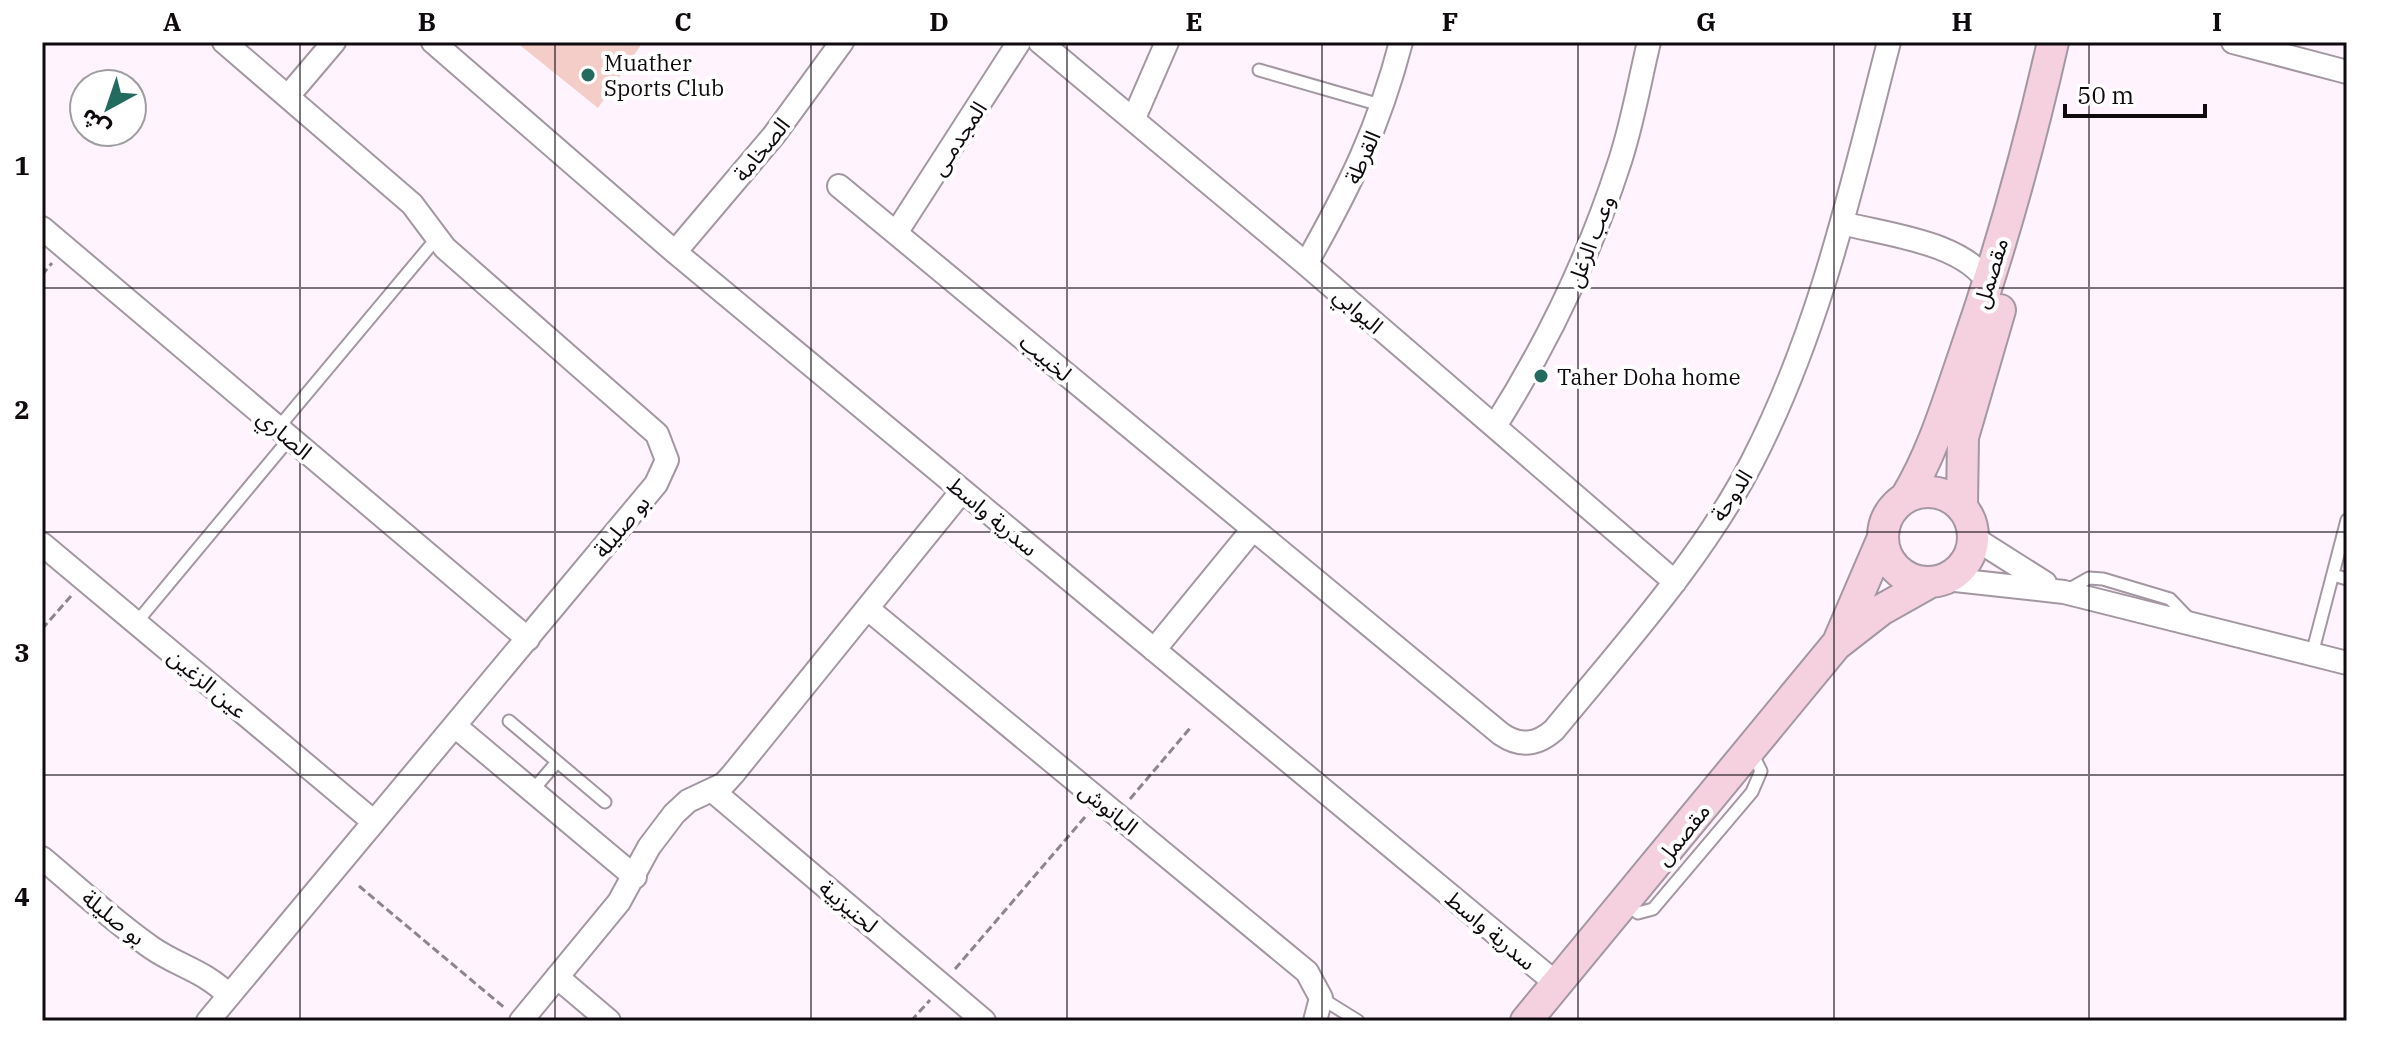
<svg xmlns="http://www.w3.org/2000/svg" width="2389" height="1063" font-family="'IBM Plex Serif','Noto Sans Arabic',serif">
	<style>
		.green { fill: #f5cdc8 }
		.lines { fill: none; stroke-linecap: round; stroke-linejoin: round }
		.lane-casing { stroke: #a397a2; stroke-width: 15 }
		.street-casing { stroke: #a397a2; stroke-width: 26 }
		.secondary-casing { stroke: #a397a2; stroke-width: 34 }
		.path { stroke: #8c858c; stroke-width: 3; stroke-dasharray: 8 4; stroke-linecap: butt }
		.lane { stroke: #fff; stroke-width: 11 }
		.street { stroke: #fff; stroke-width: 22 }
		.secondary { stroke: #f5d0df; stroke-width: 30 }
		.grid { fill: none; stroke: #0e0a0e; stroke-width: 2; stroke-opacity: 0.55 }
		.poi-dot { fill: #236a5f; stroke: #fff; stroke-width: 3 }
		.labels { text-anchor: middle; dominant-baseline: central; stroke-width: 8; stroke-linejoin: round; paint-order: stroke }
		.poi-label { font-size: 22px; fill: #0e0a0e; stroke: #fff; text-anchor: start }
		.street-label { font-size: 22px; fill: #0e0a0e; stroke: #fff }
		.neatline { fill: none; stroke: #0e0a0e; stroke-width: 3 }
		.grid-label { font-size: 26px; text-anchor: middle; font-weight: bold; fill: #0e0a0e }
	</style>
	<rect width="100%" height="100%" fill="#fff4fe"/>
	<path class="green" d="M 516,42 L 643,42 L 598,108 Z"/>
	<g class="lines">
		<g class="lane-casing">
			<path id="lane" d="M 1259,70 L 1384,106
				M 278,428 L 436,239
				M 2333,575 L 2347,579
				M 2066,591 L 2089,578 L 2103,579 L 2170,599 L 2192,622
				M 136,623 L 290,438
				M 2312,654 L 2347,520
				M 509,721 L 605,802
				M 533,790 L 557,762
				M 1626,904 L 1638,913 L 1653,909 L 1752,792 L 1761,771 L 1751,751
				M 1321,998 L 1358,1021"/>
		</g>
		<g class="street-casing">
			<path id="street" d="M 433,42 L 675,252 L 1557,984
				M 1040,42 L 1306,264 L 1675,582
				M 2233,42 L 2347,72
				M 289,95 L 334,42
				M 1134,118 L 1167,42
				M 839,186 L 1501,734 C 1520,747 1537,745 1554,730 C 1623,646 1702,559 1752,462 C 1820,330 1852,185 1889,42
				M 1842,223 C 1887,235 1964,242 1989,284
				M 42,228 L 528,639
				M 896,233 L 1019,42
				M 675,252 L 774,135 L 842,42
				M 1306,264 C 1349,188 1379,127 1401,42
				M 1495,426 C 1547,344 1588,259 1618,167 C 1632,127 1639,83 1649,42
				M 1974,538 L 2045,583
				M 42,544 L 374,822
				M 1946,579 L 2064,592 L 2347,663
				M 868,609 L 1307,972 L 1321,998 L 1315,1021
				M 1154,650 L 1253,529
				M 455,726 L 635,877
				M 713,791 L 984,1021
				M 42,858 C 78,888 113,921 152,948 C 178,966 207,972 229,996
				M 557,977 L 609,1021
				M 208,1021 L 656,484 L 667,460 L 657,434 L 445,248 L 412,204 L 224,42
				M 521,1021 L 619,902 L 649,847 L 674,814 L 688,801 L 724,784 L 733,774 L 962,491"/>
		</g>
		<g class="secondary-casing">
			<path id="secondary" d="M1883 537a45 45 0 1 1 90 0a45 45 0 1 1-90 0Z
				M 1906,497 C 1933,452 1947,404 1964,355 C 2000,252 2029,148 2053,42
				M 1962,506 L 1963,437 L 2000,310
				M 1839,640 L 1882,540
				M 1526,1021 L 1836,645 L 1881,610 L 1929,583"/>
		</g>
		<path class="path" d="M 42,275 L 52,263
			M 42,629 L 71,596
			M 1130,799 L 1191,727
			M 359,886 L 506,1009
			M 955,969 L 1085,817
			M 911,1021 L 930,1000"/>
		<use href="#lane" class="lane"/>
		<use href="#street" class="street"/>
		<use href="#secondary" class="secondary"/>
	</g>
	<path class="grid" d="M 300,42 L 300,1021M 555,42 L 555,1021M 811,42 L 811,1021M 1067,42 L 1067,1021M 1322,42 L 1322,1021M 1578,42 L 1578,1021M 1834,42 L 1834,1021M 2089,42 L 2089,1021M 42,288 L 2347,288M 42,532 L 2347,532M 42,775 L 2347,775"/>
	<g class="poi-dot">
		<circle cx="588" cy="75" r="8"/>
		<circle cx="1541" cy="376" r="8"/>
	</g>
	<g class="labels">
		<g class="poi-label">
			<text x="604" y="62">Muather<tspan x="604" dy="25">Sports Club</tspan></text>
			<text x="1557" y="376">Taher Doha home</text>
		</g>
		<g class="street-label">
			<text transform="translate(958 138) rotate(-57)">المجدمـى</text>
			<text transform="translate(761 149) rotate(-51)">الصخامة</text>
			<text transform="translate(1362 157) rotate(-66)">القرطة</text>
			<text transform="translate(1590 241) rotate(-69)">وعب الرغل</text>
			<text transform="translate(1990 273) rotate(-73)">مقصمل</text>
			<text transform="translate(1359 310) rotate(41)">اليوابي</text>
			<text transform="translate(1046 357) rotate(40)">لخبيب</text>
			<text transform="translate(285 434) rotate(40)">الصاري</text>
			<text transform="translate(1731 495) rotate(-57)">الدوحة</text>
			<text transform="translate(993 516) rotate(40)">سدرية واسط</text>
			<text transform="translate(621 526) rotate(-50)">بو صليلة</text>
			<text transform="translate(208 683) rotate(40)">عين الزغين</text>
			<text transform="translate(1109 808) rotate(39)">البانوش</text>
			<text transform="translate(1682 834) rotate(-51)">مقصمل</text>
			<text transform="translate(849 906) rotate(40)">لحنيزبية</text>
			<text transform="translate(114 917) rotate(39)">بو صليلة</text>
			<text transform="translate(1491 930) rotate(40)">سدرية واسط</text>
		</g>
	</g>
	<rect width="2389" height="1063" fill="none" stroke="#ffffff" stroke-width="88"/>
	<g transform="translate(108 108) rotate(220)"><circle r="38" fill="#ffffff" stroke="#9f9d9f" stroke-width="2"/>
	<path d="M0-6L14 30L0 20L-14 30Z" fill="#236a5f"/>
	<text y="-12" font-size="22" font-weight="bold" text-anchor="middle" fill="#0e0a0e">ش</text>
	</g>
	<path d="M2065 104v12h140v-12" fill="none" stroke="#0e0a0e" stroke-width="4"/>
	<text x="2077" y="104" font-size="24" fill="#0e0a0e" stroke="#ffffff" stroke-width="6" paint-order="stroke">50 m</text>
	<rect x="44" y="44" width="2301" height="975" class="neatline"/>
	<g class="grid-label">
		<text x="172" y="31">A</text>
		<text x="427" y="31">B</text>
		<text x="683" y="31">C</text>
		<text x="939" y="31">D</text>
		<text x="1194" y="31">E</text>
		<text x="1450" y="31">F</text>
		<text x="1706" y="31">G</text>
		<text x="1962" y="31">H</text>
		<text x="2217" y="31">I</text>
		<text x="22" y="175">1</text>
		<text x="22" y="419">2</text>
		<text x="22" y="662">3</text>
		<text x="22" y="906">4</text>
	</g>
</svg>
